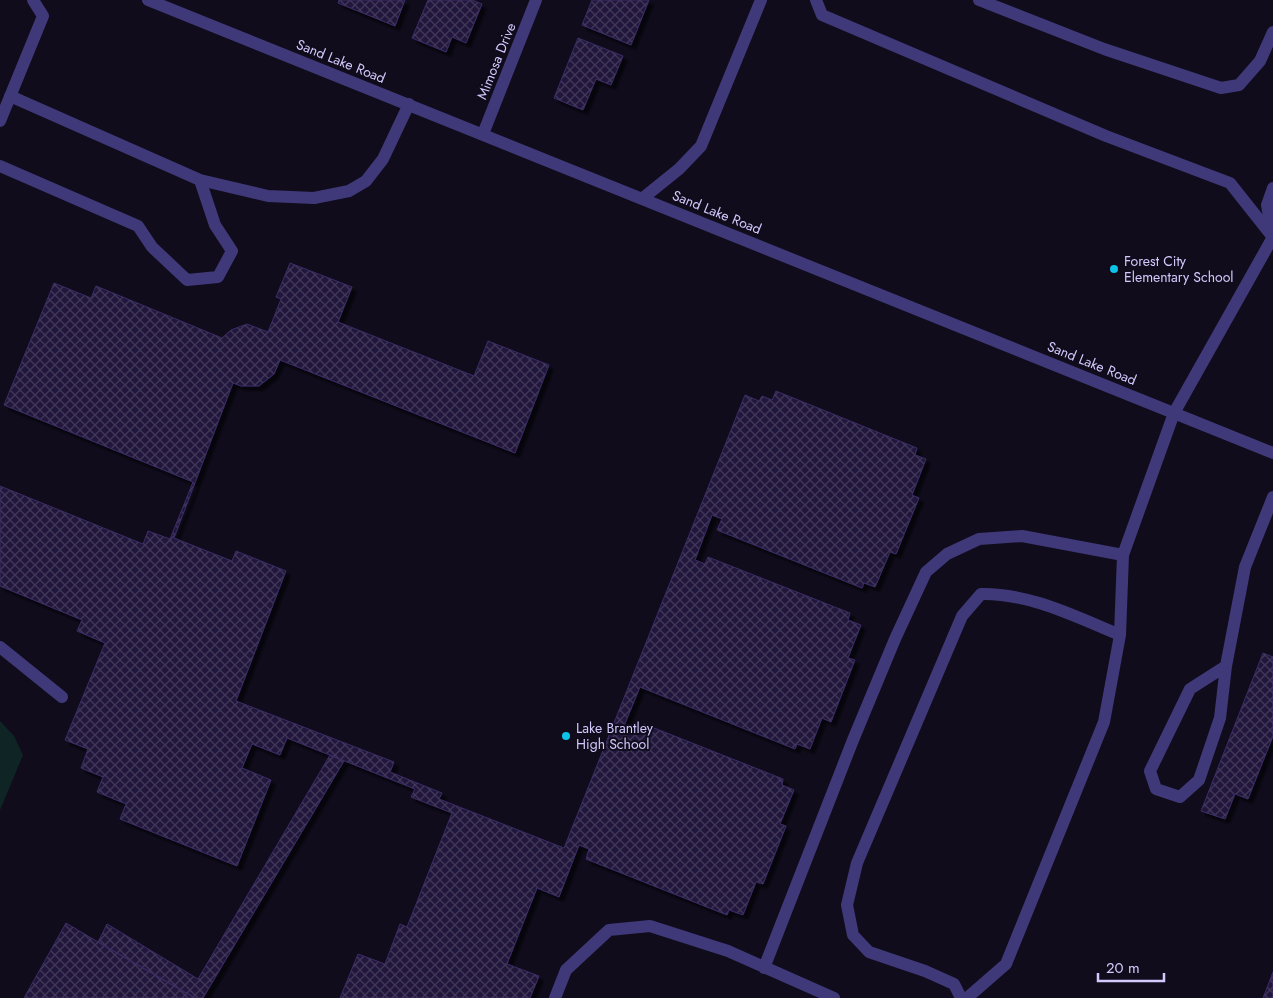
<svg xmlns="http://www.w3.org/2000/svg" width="1273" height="998" font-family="Jost,sans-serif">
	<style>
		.green { fill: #0f2525 }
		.building { fill: url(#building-cross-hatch); stroke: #3b2c67; filter: url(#shadow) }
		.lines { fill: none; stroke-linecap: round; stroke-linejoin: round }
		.minor { stroke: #3f3979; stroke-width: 12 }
		.poi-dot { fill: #0bc4e7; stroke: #100c1c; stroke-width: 2 }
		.labels { text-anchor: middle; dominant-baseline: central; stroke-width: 4; stroke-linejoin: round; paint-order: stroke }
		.street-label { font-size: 14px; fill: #d2c9fc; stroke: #100c1c }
		.poi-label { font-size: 14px; fill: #d2c9fc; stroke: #100c1c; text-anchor: start }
	</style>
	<defs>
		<pattern id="building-cross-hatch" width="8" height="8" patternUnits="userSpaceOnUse" patternTransform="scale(1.25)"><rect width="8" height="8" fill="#22193c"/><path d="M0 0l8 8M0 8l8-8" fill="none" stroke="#413959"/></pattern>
		<filter id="shadow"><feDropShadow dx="4.5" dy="4.5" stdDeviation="1" flood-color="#0009"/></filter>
	</defs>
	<rect width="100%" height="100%" fill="#100c1c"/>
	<path class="green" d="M 0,721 L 14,736 L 23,755 L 0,810 Z"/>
	<path class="building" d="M 339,0 L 405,0 L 395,26 L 338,3 Z
		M 428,0 L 472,0 L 482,4 L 466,43 L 452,37 L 446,52 L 412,38 Z
		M 592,0 L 649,0 L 631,45 L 582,25 Z
		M 578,38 L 623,56 L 611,85 L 596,79 L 583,110 L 554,98 Z
		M 290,263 L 352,287 L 338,322 L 474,376 L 488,341 L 549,365 L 515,453 L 280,360 L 274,374 L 259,386 L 241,386 L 233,383 L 174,538 L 232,561 L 236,551 L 286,571 L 236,701 L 394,762 L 390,772 L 442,793 L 439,799 L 564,848 L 745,395 L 759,401 L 762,396 L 772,400 L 776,391 L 917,448 L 915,455 L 926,459 L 912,495 L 919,498 L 896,554 L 890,552 L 875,587 L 864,583 L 862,588 L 717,530 L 722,519 L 712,515 L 695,560 L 705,564 L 708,557 L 850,613 L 848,620 L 861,625 L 848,658 L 855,660 L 831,722 L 822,718 L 810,749 L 797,744 L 795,749 L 640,687 L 624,726 L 640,732 L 644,724 L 783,779 L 782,785 L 794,790 L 780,824 L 786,826 L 763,884 L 756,882 L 743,915 L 729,910 L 727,915 L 586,859 L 589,849 L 579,845 L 559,897 L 537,888 L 507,964 L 539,976 L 530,998 L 340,998 L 358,954 L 385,964 L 400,924 L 407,927 L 452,813 L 411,797 L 415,789 L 287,738 L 280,755 L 252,744 L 242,768 L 271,780 L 237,866 L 120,819 L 126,804 L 97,792 L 103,777 L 81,768 L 88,749 L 65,740 L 105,643 L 77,631 L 82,620 L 0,586 L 0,486 L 143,544 L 148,531 L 170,539 L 193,482 L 4,405 L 54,283 L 91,298 L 96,286 L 222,338 L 231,330 L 247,324 L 268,332 L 281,299 L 276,297 Z
		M 1263,653 L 1273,657 L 1273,736 L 1248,799 L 1235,794 L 1225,819 L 1201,811 Z
		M 330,755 L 344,761 L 203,998 L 195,998 L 98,942 L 107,924 L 198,979 Z
		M 66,923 L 98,942 L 195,998 L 24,998 Z
		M 1273,972 L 1273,998 L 1263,998 Z"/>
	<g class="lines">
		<path class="minor" d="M 148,0 L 1273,453
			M 816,0 L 822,15 L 1106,136 L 1230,183 L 1272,236
			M 979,0 L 1104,49 L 1221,88 L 1239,85 L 1260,61 L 1273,32
			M 10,96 L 200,180 L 268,196 L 314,198 L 349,191 L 366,181 L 383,159 L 409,104
			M 0,121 L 43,16 L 33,0
			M 483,134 L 536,0
			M 0,166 L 138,226 L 152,247 L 187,280 L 218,277 L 232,251 L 215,225 L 200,180
			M 643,198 L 679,169 L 701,146 L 761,0
			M 1272,234 L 1267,205 L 1273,188
			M 0,647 L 62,697
			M 1226,666 L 1190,689 L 1150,771 L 1156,789 L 1180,797 L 1199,780 L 1220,718 L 1226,666 L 1245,567 L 1273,497
			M 764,968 L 853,740 L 895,639 L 926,572 L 947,554 L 979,539 L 1022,536 L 1123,555
			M 555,998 L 566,970 L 609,930 L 650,926 L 728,951 L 834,998
			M 961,998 L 954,984 L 925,971 L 869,952 L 853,935 L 847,905 L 857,863 L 962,616 L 981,594 C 1030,593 1076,617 1120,635
			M 967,998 L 1006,964 L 1104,722 L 1120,635 L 1123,555 L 1174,413 L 1273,237"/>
	</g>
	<g class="poi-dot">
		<circle cx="1114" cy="269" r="5"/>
		<circle cx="566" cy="736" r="5"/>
	</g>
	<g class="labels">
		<g class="street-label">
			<text transform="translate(341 61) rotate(22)">Sand Lake Road</text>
			<text transform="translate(496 61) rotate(-68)">Mimosa Drive</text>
			<text transform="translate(717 212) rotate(22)">Sand Lake Road</text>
			<text transform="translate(1092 363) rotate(22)">Sand Lake Road</text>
		</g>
		<g class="poi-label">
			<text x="1124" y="261">Forest City<tspan x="1124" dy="16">Elementary School</tspan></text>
			<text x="576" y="728">Lake Brantley<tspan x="576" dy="16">High School</tspan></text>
		</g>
	</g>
	<path d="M1098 973v8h66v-8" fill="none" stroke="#d2c9fc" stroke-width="2.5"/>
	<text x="1106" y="973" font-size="15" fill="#d2c9fc" stroke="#100c1c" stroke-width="4" paint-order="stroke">20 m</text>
</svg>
